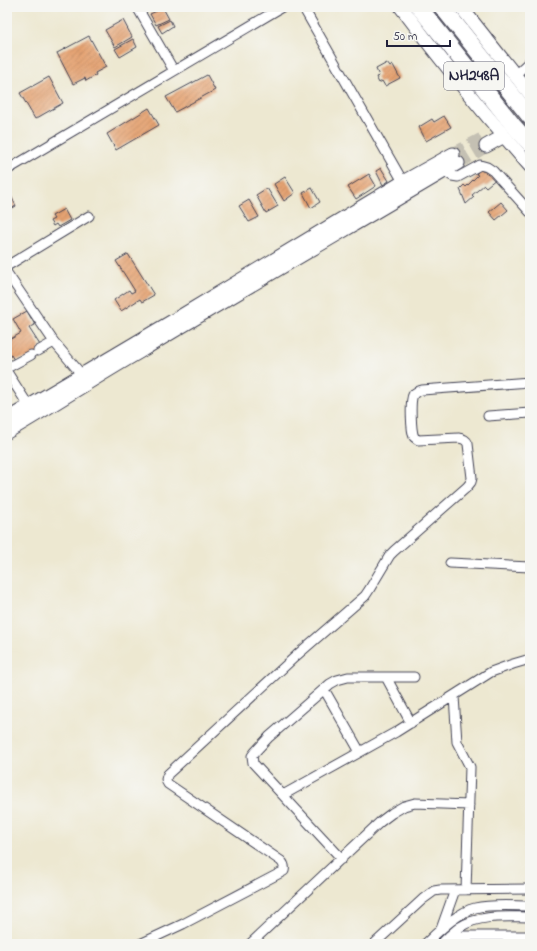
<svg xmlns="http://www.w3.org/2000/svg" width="537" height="951" font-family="'Indie Flower',sans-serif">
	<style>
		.building { fill: url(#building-hatch) }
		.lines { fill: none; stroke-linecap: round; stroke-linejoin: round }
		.secondary-tunnel { stroke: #c4c0b3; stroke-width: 13; stroke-dasharray: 13 6; stroke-linecap: butt }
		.street-casing { stroke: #404052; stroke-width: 11 }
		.secondary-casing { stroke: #404052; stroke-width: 15 }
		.highway-casing { stroke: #404052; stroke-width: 18 }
		.street { stroke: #fff; stroke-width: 9 }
		.secondary { stroke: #fff; stroke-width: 13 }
		.highway { stroke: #fff; stroke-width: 16 }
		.labels { text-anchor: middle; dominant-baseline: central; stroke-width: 3.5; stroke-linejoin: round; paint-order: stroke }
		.shield { fill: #f6f6f2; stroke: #626272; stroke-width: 1 }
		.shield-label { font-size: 16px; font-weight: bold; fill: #22223b }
	</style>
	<defs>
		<pattern id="building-hatch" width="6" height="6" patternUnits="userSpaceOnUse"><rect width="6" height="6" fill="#e5a372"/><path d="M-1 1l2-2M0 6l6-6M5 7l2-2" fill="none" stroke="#b9845f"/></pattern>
	</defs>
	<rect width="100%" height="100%" fill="#f6f6f2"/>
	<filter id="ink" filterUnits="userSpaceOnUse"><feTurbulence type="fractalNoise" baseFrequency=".025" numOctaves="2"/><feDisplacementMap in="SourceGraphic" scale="8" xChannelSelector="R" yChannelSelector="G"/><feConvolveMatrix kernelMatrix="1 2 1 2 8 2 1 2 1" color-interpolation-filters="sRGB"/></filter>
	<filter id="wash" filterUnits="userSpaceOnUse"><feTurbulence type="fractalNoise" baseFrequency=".012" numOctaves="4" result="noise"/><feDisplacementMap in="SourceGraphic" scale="16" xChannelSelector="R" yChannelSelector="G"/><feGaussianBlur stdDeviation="0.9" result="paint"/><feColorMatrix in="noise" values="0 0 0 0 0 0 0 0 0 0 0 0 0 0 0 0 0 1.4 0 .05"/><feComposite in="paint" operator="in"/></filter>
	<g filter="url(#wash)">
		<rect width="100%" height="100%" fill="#ede8d1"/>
		<g id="blocks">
			<path class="building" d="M 163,8 L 169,19 L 156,25 L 150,14 Z
				M 123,20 L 132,37 L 115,47 L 105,30 Z
				M 170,20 L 173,26 L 162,33 L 158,26 Z
				M 89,36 L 106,67 L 95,73 L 96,75 L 86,81 L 85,78 L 73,84 L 57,53 Z
				M 133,39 L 137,47 L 120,57 L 115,49 Z
				M 387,63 L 390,67 L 393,65 L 400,78 L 385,86 L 382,81 L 379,83 L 376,77 L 379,76 L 376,69 Z
				M 207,75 L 215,90 L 175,112 L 166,97 Z
				M 49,77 L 63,103 L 35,119 L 20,93 Z
				M 149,108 L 159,125 L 116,150 L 107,134 Z
				M 444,116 L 451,127 L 426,141 L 419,127 L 432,119 L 434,122 Z
				M 381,168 L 389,181 L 383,185 L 376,171 Z
				M 480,170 L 496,176 L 497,178 L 486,187 L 484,185 L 472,195 L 474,197 L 466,204 L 460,189 L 464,185 L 466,187 L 478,175 L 476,174 Z
				M 369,174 L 376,186 L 356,199 L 348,187 Z
				M 285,177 L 295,193 L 284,201 L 274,184 Z
				M 267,188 L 278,206 L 266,213 L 256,195 Z
				M 312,188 L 320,202 L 311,208 L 303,193 Z
				M 9,192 L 16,206 L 7,211 L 7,193 Z
				M 249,200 L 259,217 L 249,222 L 239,206 Z
				M 501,202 L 508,210 L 496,220 L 489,212 Z
				M 64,209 L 70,220 L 58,227 L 56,224 L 53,226 L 50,221 L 54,219 L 52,216 Z
				M 128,254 L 154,295 L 142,302 L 140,299 L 121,311 L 114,300 L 129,290 L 131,293 L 135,291 L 116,261 Z
				M 27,311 L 35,325 L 29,328 L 40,345 L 39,354 L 33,358 L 14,360 L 11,355 L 8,357 L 7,355 L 7,337 L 9,340 L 21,333 L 13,319 Z"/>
		</g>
	</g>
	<g filter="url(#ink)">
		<use href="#blocks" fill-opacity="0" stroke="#404052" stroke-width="1"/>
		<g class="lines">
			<path class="secondary-tunnel" d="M 453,154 L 482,139
				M 458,163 L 486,146"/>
			<g class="street-casing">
				<path id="street" d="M 137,7 L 174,71
					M 303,7 L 406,187
					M 515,75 L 530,61
					M 7,170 L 282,7
					M 445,171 L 452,176 L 458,177 L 480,165 L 487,167 L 493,171 L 530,212
					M 7,266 L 89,216
					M 7,273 L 54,342 L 82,375
					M 38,351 L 54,342
					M 7,368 L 31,355
					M 7,372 L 32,411
					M 488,416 L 530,413
					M 450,563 L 530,567
					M 386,677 L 411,723
					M 324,689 L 360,752
					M 454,696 L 457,742 L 470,767 L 466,890
					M 283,795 L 396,732 L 491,672 L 513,664 L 530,659
					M 342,859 L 253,763 L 252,756 L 255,752 L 269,737 L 330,684 L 337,680 L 348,677 L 414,677
					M 441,929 L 455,890
					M 449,936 L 530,936
					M 140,944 L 183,924 L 284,871 C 285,867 284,864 281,861 L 168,784 C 165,780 166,778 168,774 L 297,655 L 365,596 L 369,590 L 390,555 L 394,551 L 467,487 L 471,482 L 472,478 L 468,444 C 466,439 463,439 459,438 L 418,440 L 414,437 C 411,431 410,401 413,395 C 415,392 419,391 422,390 L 530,382
					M 250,944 L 380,822 L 392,813 L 404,806 L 415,803 L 469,805
					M 374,944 L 423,899 L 434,891 L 440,890 L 530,889
					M 425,944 C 438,932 458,912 475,908 C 492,904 513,906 530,906
					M 441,944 C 447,938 453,932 460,927 C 480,914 507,917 530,917"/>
			</g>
			<g class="secondary-casing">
				<path id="secondary" d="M 401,7 C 442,62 485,115 530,166
					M 461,7 L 530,94
					M 486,146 L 504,136
					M 7,419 L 132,345 L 176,319 L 403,182 L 453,154
					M 7,432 C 52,406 94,378 139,352 C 245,288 352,226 458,163"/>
			</g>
			<g class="highway-casing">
				<path id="highway" d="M 419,7 L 513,125 L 530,144
					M 442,7 L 530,117"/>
			</g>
			<use href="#street" class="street"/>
			<use href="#secondary" class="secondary"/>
			<use href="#highway" class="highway"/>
		</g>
	</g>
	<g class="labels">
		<rect class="shield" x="444" y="62" width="60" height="28" rx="3"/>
		<g class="shield-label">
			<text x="474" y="76">NH248A</text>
		</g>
	</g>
	<rect width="537" height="951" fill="none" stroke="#f6f6f2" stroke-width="24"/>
	<path d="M387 40v6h63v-6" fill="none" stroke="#22223b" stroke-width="2"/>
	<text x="393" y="40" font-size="12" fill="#22223b" stroke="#f6f6f2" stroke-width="3" paint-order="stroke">50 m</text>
</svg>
